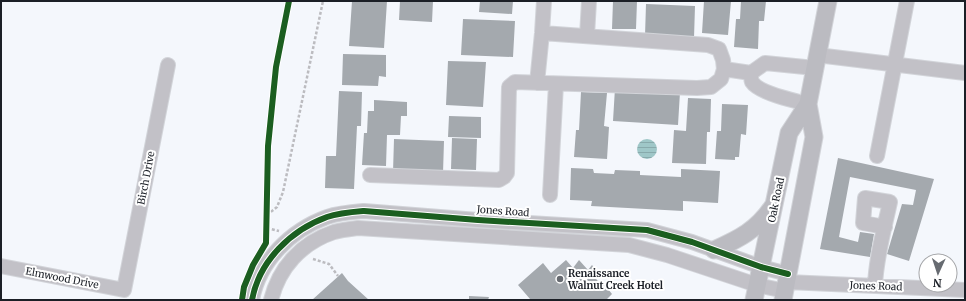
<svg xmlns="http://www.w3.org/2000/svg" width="966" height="301" font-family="Merriweather,serif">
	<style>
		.water { fill: url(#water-rules) }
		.building { fill: #a4a9ae }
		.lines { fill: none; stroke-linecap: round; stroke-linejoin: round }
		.minor-casing { stroke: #d2d4d9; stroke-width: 16 }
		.major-casing { stroke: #d2d4d9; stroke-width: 19 }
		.path { stroke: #bcbcc0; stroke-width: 2.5; stroke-dasharray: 3 2; stroke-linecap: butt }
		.minor { stroke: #c2c1c7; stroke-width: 14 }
		.major { stroke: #bbbbc1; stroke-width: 17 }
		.cycleway-casing { stroke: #fff; stroke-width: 8 }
		.cycleway { stroke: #1b5e20; stroke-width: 6 }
		.poi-dot { fill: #676b71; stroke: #fff; stroke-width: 1.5 }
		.labels { text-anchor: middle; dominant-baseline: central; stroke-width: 4; stroke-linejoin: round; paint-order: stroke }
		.street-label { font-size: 10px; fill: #1b1f26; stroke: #fff }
		.poi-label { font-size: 10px; font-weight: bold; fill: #1b1f26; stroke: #fff; text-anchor: start }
	</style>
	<defs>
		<pattern id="water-rules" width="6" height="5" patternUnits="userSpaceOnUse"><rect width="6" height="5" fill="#9fc7c8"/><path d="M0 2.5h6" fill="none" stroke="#88aaac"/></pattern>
	</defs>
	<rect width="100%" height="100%" fill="#f4f7fc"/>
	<path class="water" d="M637 149a10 10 0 1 1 20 0a10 10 0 1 1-20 0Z"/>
	<path class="building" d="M 352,1 L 387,1 L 384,48 L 349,46 Z
		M 400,1 L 433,1 L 432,22 L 399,20 Z
		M 480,1 L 513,1 L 512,14 L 479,12 Z
		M 613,1 L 637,1 L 636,29 L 612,29 Z
		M 704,1 L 731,1 L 728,35 L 702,33 Z
		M 741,1 L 766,1 L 764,21 L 759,21 L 758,49 L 734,47 L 736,19 L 740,19 Z
		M 646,4 L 695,6 L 694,38 L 645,36 Z
		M 463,19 L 515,21 L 513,57 L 461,55 Z
		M 343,54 L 386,55 L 386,77 L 379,76 L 378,86 L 342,85 Z
		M 448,61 L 486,62 L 483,107 L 446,105 Z
		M 615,88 L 680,92 L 678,125 L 613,121 Z
		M 339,91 L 362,92 L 361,126 L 357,126 L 354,189 L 325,188 L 326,156 L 336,156 Z
		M 581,92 L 607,93 L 604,126 L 609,127 L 607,159 L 574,157 L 576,130 L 579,130 Z
		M 688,98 L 711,99 L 710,132 L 707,132 L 706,164 L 672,163 L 674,130 L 686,131 Z
		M 374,100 L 407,102 L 407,116 L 401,116 L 400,135 L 387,135 L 386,166 L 362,165 L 364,133 L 367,133 L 368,111 L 374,111 Z
		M 722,104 L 748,105 L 746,135 L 741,134 L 739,157 L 735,157 L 735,160 L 715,159 L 717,131 L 721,131 Z
		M 449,116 L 481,117 L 481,138 L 448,137 Z
		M 452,138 L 477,139 L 476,170 L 451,169 Z
		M 394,139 L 444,141 L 443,173 L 393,172 Z
		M 838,158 L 934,179 L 909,261 L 887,254 L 902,204 L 913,205 L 916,190 L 850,177 L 839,237 L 858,242 L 860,232 L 874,234 L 870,257 L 820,249 Z
		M 571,168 L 593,169 L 594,173 L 614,174 L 615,170 L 640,171 L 640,175 L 681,177 L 681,169 L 720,171 L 718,203 L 683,201 L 683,211 L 591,206 L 592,201 L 570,200 Z
		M 566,260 L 573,268 L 579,260 L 588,270 L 592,265 L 596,270 L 592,274 L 602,286 L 604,284 L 612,294 L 606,300 L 529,300 L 530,299 L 518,285 L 543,263 L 551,273 Z
		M 342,273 L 348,281 L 369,300 L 312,300 Z
		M 469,296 L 489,297 L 488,300 L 469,300 Z"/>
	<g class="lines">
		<g class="minor-casing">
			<path id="minor" d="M 587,36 L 589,1
				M 817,55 L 965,73
				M 724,69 L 751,73
				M 537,83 L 542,33 L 544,1
				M 808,104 C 795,101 759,93 752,82 C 751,80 751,76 751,73 L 765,63 L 815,68
				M 877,156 L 907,1
				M 370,175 L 499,180 L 504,177 L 507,173 L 509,87 L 515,82 L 697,88 L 711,87 L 721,79 L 724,69 L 723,60 L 719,49 L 708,45 L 542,33
				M 550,195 L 556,84
				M 1,266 L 124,290 L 168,65
				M 787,282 L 965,290
				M 875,286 C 876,258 884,230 890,202 L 865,198 L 863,223 L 885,227
				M 252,300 C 259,261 291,230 327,217 C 339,213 352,212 364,211 L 478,220 L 647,230 L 692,242 L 761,267 L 788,274
				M 271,300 C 279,268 301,243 334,232 C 341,230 350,229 358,228 L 629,245 L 667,255 L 757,285 L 785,291"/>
		</g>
		<g class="major-casing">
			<path id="major" d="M 714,250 C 739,239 757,230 773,206
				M 754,300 L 789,133 L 808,104
				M 783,300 L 814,137 L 808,104 L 828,1"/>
		</g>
		<path class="path" d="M 267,215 L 277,207 L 283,192 L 323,1
			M 267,228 L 279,231
			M 313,259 L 329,264 L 338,276"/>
		<use href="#minor" class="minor"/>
		<use href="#major" class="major"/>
		<g class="cycleway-casing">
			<path id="cycleway" d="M 242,300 L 244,287 L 253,265 L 266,243 L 268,146 L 276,67 L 289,1
				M 252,300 C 259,261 291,230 327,217 C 339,213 352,212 364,211 L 478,220 L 647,230 L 692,242 L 761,267 L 788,274"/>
		</g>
		<use href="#cycleway" class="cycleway"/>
	</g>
	<circle class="poi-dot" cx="560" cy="279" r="4"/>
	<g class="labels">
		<g class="street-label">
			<text transform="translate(146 178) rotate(-79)">Birch Drive</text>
			<text transform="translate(776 200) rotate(-78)">Oak Road</text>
			<text transform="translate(503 211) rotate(4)">Jones Road</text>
			<text transform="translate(62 278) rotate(11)">Elmwood Drive</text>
			<text transform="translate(876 286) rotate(2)">Jones Road</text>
		</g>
		<g class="poi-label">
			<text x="568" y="273">Renaissance<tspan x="568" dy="12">Walnut Creek Hotel</tspan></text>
		</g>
	</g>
	<rect width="966" height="301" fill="none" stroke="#1b1f26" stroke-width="4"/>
	<g transform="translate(938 273) rotate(183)"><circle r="19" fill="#ffffff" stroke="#a4a5a8"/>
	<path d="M0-3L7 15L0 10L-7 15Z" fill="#676b71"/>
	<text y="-6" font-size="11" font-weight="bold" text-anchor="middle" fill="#1b1f26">N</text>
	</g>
</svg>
